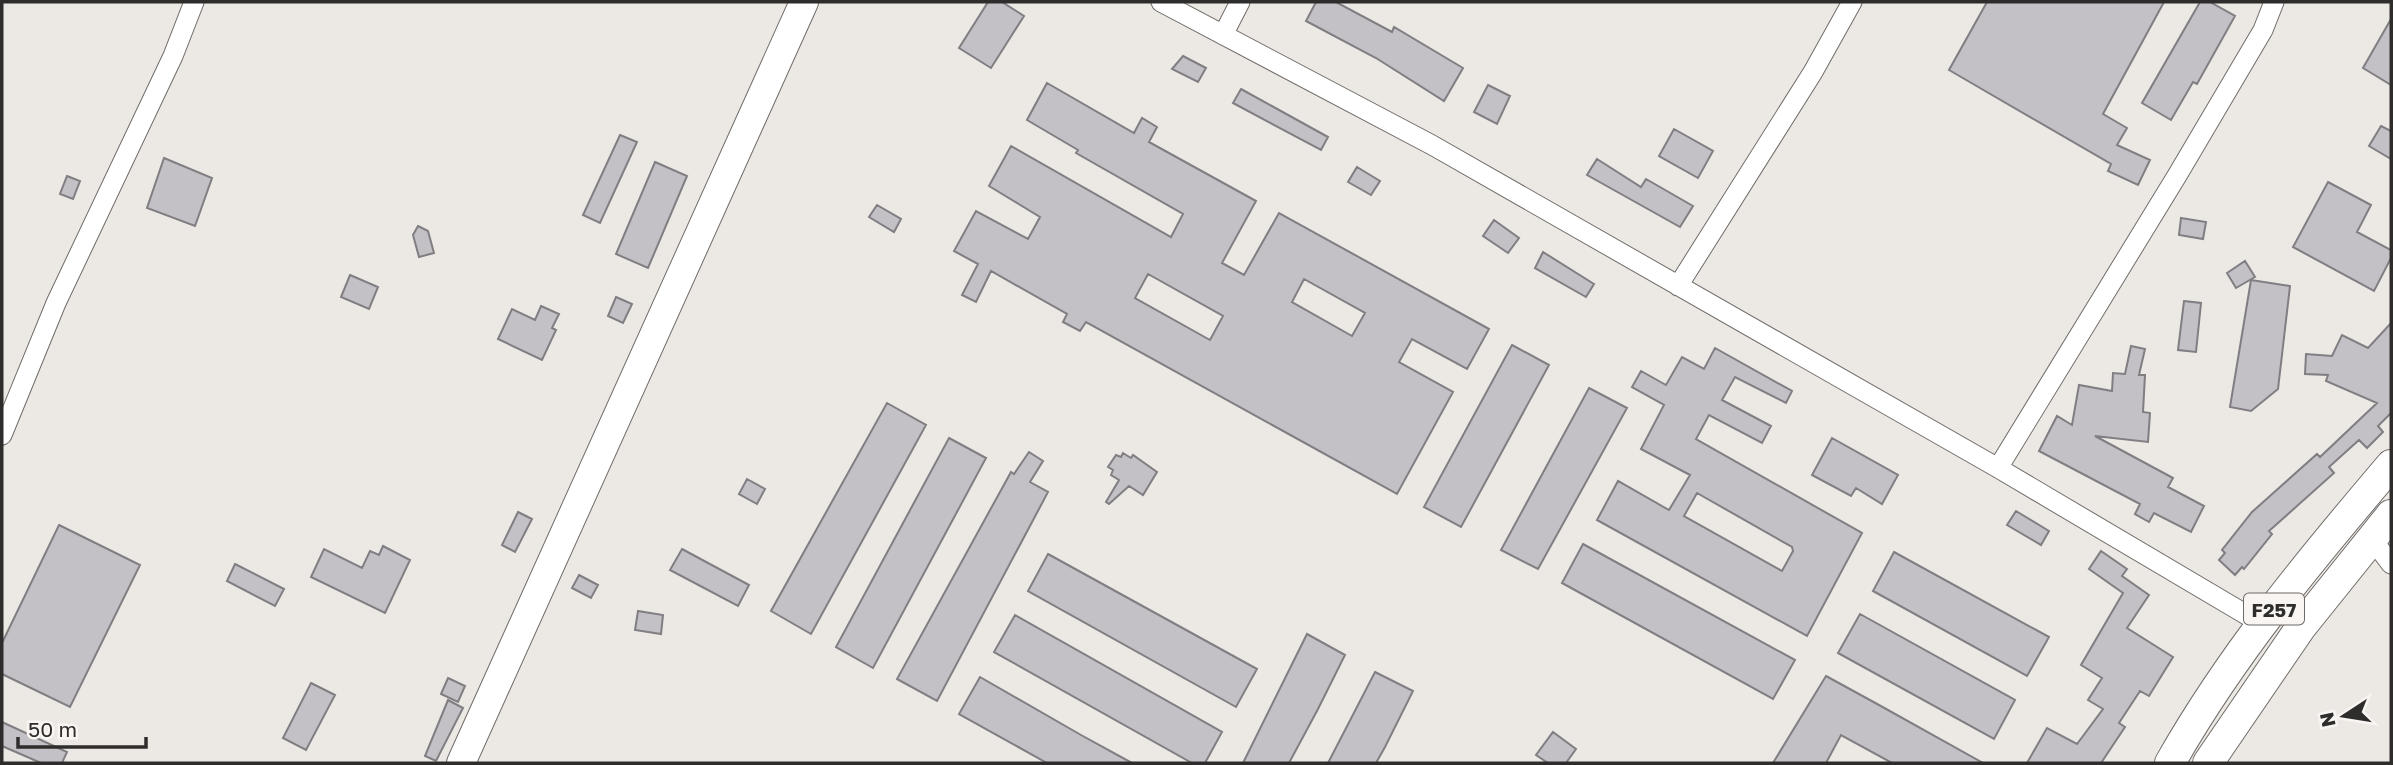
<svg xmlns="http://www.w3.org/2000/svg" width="2393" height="765" font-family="'Golos Text',sans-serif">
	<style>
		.building { fill: #c3c1c5; stroke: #807e82; stroke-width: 2; fill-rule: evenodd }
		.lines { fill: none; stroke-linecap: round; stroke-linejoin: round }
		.street-casing { stroke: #706c69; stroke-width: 21 }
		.secondary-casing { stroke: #706c69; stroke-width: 30 }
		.primary-casing { stroke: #706c69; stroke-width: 32 }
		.street { stroke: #fff; stroke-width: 19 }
		.secondary { stroke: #fff; stroke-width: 28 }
		.primary { stroke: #fff; stroke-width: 30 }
		.labels { text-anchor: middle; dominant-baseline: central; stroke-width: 5; stroke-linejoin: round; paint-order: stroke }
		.shield { fill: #f9f5f2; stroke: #6c6967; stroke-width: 2 }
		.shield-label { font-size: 19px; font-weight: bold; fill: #2f2d2c }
	</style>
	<rect width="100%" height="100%" fill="#ece8e4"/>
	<path class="building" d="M 988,2 L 1002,2 L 1024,16 L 991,68 L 959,48 Z
		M 1316,2 L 1336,2 L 1392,32 L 1394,27 L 1463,68 L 1444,101 L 1376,58 L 1306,21 Z
		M 1987,2 L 2164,2 L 2103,114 L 2127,128 L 2117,145 L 2150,160 L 2138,185 L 2108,171 L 2111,164 L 1949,70 Z
		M 2200,2 L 2210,2 L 2235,16 L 2197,84 L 2193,82 L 2171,120 L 2142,103 Z
		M 2391,19 L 2391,85 L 2363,68 Z
		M 1183,56 L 1206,68 L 1198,82 L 1172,69 Z
		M 1047,83 L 1134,133 L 1142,118 L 1157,127 L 1149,142 L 1256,201 L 1222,263 L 1244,275 L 1279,213 L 1489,329 L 1467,369 L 1412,339 L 1399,362 L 1453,392 L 1397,494 L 1086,322 L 1080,331 L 1063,322 L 1067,314 L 991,271 L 976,302 L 962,295 L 978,264 L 954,251 L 976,211 L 1028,239 L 1040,217 L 989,186 L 1011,146 L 1171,237 L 1183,214 L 1076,153 L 1078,150 L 1027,120 ZM 1148,274 L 1223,316 L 1210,340 L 1135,298 ZM 1304,279 L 1365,313 L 1352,336 L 1292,302 Z
		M 1488,85 L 1510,96 L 1497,124 L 1474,112 Z
		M 1241,89 L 1328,137 L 1321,150 L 1233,103 Z
		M 2381,126 L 2391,131 L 2391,159 L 2369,146 Z
		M 1674,129 L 1713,151 L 1698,178 L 1659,156 Z
		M 620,135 L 637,142 L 600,223 L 583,215 Z
		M 164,158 L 212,178 L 195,226 L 147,208 Z
		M 1597,159 L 1641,187 L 1646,179 L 1693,206 L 1680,227 L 1587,175 Z
		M 655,162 L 687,176 L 648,268 L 616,254 Z
		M 1357,167 L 1380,181 L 1371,195 L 1348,182 Z
		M 67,176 L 80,181 L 73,199 L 60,194 Z
		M 2328,182 L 2371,205 L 2357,232 L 2391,250 L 2391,258 L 2374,291 L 2293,247 Z
		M 877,205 L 901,219 L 894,232 L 869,217 Z
		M 2181,218 L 2206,222 L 2203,239 L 2179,235 Z
		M 1494,220 L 1519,238 L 1508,253 L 1483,236 Z
		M 418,226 L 428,231 L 434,253 L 419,257 L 413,235 Z
		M 1543,252 L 1594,284 L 1586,297 L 1535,268 Z
		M 2245,261 L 2255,277 L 2236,288 L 2227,273 Z
		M 350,275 L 378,287 L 369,309 L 341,297 Z
		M 2251,280 L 2290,286 L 2278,389 L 2251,411 L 2230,407 Z
		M 616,297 L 632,304 L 623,323 L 608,316 Z
		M 2184,301 L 2201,303 L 2196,352 L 2178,350 Z
		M 541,306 L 559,314 L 552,328 L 556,330 L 542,360 L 498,339 L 512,309 L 535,320 Z
		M 2391,323 L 2391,413 L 2378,426 L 2383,432 L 2367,448 L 2359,440 L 2329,467 L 2334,473 L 2269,531 L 2272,534 L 2244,569 L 2242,567 L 2235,575 L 2219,560 L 2225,553 L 2222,550 L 2252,512 L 2317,454 L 2320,457 L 2377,403 L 2326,381 L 2328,375 L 2305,374 L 2306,354 L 2332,356 L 2342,335 L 2368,348 Z
		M 1512,345 L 1549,365 L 1461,527 L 1424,507 Z
		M 2131,346 L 2145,349 L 2139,375 L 2145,375 L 2143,412 L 2150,413 L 2148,442 L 2095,436 L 2173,478 L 2168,487 L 2204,506 L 2191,532 L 2154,513 L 2149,522 L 2135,514 L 2140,504 L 2039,451 L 2057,416 L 2072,425 L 2079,385 L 2112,391 L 2113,373 L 2125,374 Z
		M 1715,348 L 1792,391 L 1786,403 L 1735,377 L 1722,400 L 1771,426 L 1762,443 L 1709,415 L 1696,439 L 1862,533 L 1807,636 L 1597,520 L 1618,481 L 1669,510 L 1690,475 L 1641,449 L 1664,405 L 1632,387 L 1641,371 L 1666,385 L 1682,357 L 1704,369 ZM 1697,493 L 1792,547 L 1793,551 L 1782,571 L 1684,516 Z
		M 1589,388 L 1627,408 L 1538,569 L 1501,550 Z
		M 887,403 L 926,425 L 811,634 L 771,611 Z
		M 949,438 L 986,458 L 873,668 L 836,647 Z
		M 1832,438 L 1898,475 L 1882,504 L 1856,488 L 1851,496 L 1812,475 Z
		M 1029,452 L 1043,461 L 1030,482 L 1048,492 L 937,701 L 897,679 L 1011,472 L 1014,474 Z
		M 1123,453 L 1131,458 L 1133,455 L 1157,472 L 1143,495 L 1129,486 L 1109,504 L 1106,502 L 1119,480 L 1111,475 L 1113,470 L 1108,467 L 1116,455 L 1121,457 Z
		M 747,479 L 765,489 L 757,504 L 739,494 Z
		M 2016,511 L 2049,531 L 2041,545 L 2007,525 Z
		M 518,512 L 532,519 L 515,552 L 502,545 Z
		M 59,525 L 140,565 L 70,707 L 2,674 L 2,643 Z
		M 1583,544 L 1795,660 L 1773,699 L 1562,583 Z
		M 383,546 L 410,560 L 385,613 L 311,577 L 324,549 L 362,568 L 370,551 L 379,555 Z
		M 682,549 L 749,585 L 738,606 L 670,570 Z
		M 2101,551 L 2127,569 L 2122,576 L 2149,595 L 2127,628 L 2173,657 L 2149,696 L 2140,691 L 2119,723 L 2125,727 L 2101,763 L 2027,763 L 2047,728 L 2077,744 L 2103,709 L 2088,700 L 2102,678 L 2081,665 L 2123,593 L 2089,569 Z
		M 1894,552 L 2049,637 L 2027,676 L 1873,591 Z
		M 1048,554 L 1257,669 L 1236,707 L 1028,591 Z
		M 235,564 L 284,589 L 275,606 L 227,581 Z
		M 579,575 L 598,585 L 591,598 L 572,588 Z
		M 638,611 L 663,615 L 661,634 L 635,630 Z
		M 1860,614 L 2015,700 L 1994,739 L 1838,653 Z
		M 1015,615 L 1222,732 L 1205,763 L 1192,763 L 994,652 Z
		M 1307,634 L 1345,655 L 1318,709 L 1289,763 L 1243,763 Z
		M 1375,672 L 1413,691 L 1385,747 L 1376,763 L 1328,763 Z
		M 1826,676 L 1879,705 L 1983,763 L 1892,763 L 1841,735 L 1826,763 L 1773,763 Z
		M 980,677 L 1081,735 L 1132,763 L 1047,763 L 959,714 Z
		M 448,678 L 465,686 L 458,702 L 441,694 Z
		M 311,683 L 335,695 L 306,750 L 283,738 Z
		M 448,700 L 463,708 L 436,761 L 425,756 Z
		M 2,722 L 67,752 L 62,763 L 41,763 L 2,746 Z
		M 1553,732 L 1576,749 L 1566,763 L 1548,763 L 1536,755 Z"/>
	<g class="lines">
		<g class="street-casing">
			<path id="street" d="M 1161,2 L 1432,145 L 1998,468 L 2262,624
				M 1223,35 L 1240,2
				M 1678,286 L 1813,72 L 1852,2
				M 2,435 L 56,303 L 173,56 L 194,2
				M 1998,468 L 2178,174 L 2263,30 L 2274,2
				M 2372,539 L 2391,564"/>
		</g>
		<g class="secondary-casing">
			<path id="secondary" d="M 461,763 L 804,2"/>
		</g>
		<g class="primary-casing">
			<path id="primary" d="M 2170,763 C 2231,655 2311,559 2391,465
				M 2208,763 L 2301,627 L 2391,515"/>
		</g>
		<use href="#street" class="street"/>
		<use href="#secondary" class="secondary"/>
		<use href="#primary" class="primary"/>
	</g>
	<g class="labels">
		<rect class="shield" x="2244" y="593.5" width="60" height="31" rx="5"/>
		<g class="shield-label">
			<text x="2274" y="609">F257</text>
		</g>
	</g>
	<rect width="2393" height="765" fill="none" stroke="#2f2d2c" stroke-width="7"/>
	<g transform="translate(2344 716) rotate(258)" stroke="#f9f5f2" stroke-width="5" paint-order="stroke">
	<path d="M0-5L12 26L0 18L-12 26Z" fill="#2f2d2c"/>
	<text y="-10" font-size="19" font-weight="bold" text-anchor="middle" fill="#2f2d2c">N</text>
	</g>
	<path d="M18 737v10h128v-10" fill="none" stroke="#2f2d2c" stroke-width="3.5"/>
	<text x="28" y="737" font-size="21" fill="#2f2d2c" stroke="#f9f5f2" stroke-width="5" paint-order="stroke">50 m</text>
</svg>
